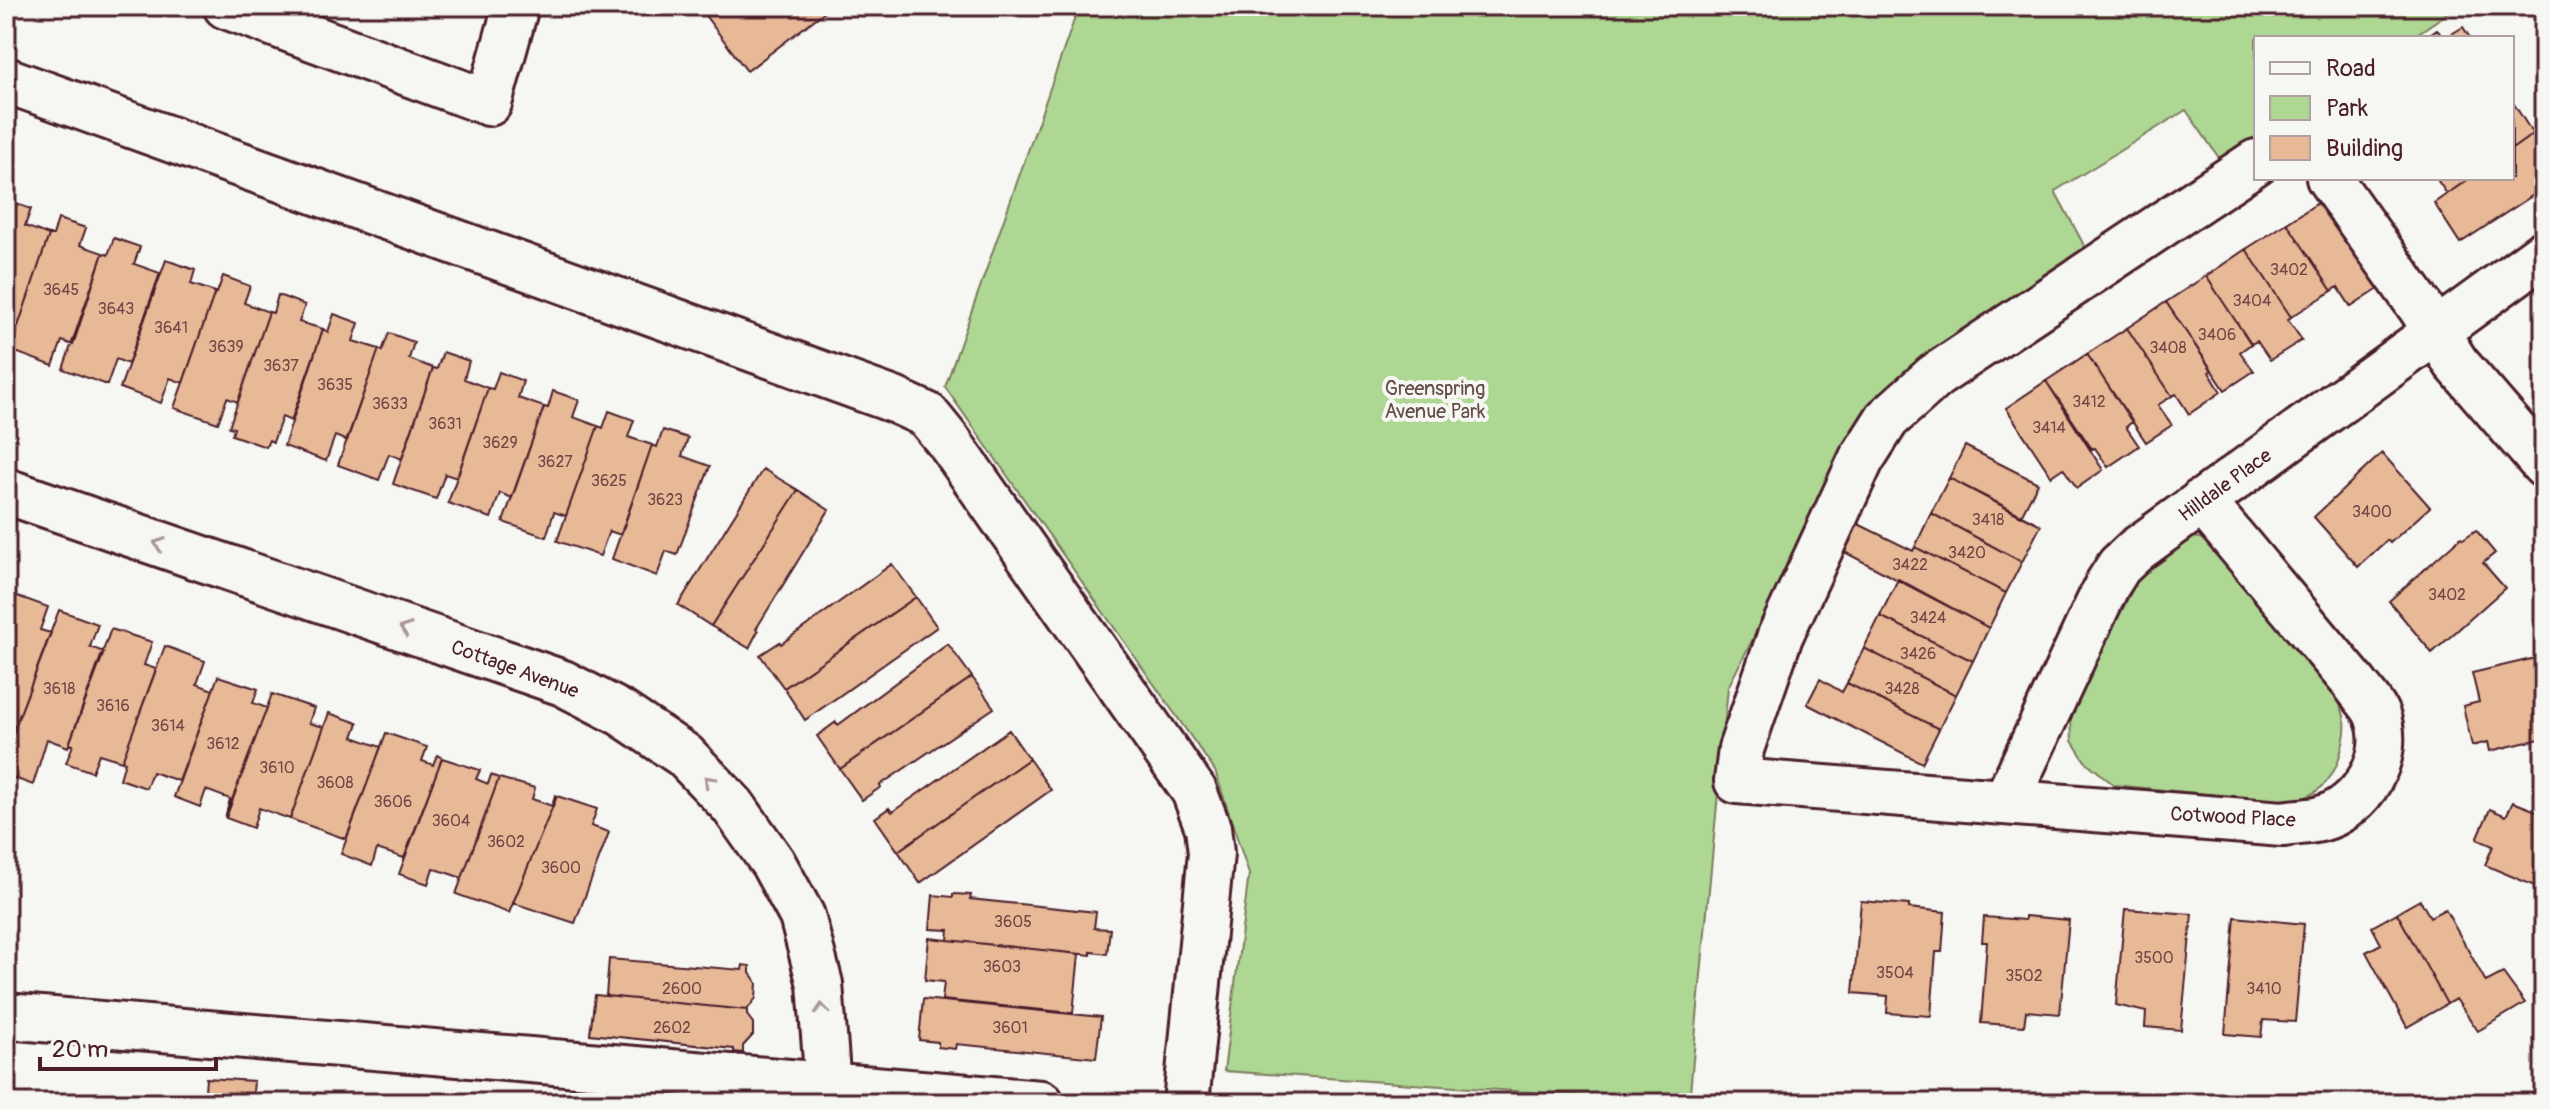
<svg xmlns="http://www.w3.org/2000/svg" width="2550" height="1109" font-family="Pangolin,sans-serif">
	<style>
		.green { fill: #aed793; stroke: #7c7b5f; stroke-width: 2 }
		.building { fill: #e7b997; stroke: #4a1f2b; stroke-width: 2 }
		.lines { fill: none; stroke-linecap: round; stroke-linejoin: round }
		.minor-casing { stroke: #4a1f2b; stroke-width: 50 }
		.minor { stroke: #f6f6f2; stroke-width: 44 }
		.oneway { stroke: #a99598 }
		.labels { text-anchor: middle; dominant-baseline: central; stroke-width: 8; stroke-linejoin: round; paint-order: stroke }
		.number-label { font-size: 16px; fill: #714646 }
		.park-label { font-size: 20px; fill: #634d45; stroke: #f6f6f2 }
		.street-label { font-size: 20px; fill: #4a1f2b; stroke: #f6f6f2 }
	</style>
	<rect width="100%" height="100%" fill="#f6f6f2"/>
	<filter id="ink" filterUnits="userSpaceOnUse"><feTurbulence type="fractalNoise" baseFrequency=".0125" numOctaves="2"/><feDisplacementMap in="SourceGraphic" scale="16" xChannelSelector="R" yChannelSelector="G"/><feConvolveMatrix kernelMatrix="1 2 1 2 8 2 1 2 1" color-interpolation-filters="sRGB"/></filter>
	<g filter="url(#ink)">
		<path class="green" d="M 1079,6 L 2458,6 L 2411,38 L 2256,38 L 2256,143 L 2224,165 L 2186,110 L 2055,191 L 2086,249 L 1877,398 L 1728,687 L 1689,1103 L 1224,1071 L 1249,874 L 1215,771 L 945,387 Z
			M 2187,537 L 2200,538 L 2213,545 C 2244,581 2340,679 2345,721 C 2347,734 2339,763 2332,774 C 2319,796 2299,802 2275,801 L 2114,785 L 2085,761 L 2072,741 L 2071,718 L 2075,701 L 2138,579 L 2151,564 Z"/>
		<path class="building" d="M 698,6 L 832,6 L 747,71 Z
			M 2463,27 L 2470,38 L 2445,38 Z
			M 2437,29 L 2443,38 L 2424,38 Z
			M 2514,104 L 2533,134 L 2512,149 L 2512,106 Z
			M 2533,134 L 2544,149 L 2544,188 L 2460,243 L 2434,203 L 2470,178 L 2512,178 L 2512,149 Z
			M 2436,178 L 2470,178 L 2447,194 Z
			M 2330,195 L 2383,286 L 2351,307 L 2338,287 L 2332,291 L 2287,223 Z
			M 6,200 L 31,209 L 25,226 L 49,235 L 18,326 L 6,321 Z
			M 58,219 L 86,228 L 80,245 L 103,253 L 73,345 L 62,341 L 53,366 L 10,350 L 49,235 L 53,235 Z
			M 2287,223 L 2332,291 L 2291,317 L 2246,249 Z
			M 114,238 L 140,247 L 134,264 L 160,273 L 128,364 L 116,359 L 107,385 L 63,369 L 103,253 L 108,255 Z
			M 2246,249 L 2291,317 L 2288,320 L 2302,340 L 2270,360 L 2257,341 L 2251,344 L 2206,276 Z
			M 166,260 L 195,270 L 191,284 L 215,292 L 183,383 L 170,378 L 161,403 L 120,388 Z
			M 223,276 L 250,286 L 244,303 L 269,312 L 238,402 L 227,398 L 218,423 L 174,408 L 215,292 L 217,293 Z
			M 2206,276 L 2251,344 L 2240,352 L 2254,371 L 2225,390 L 2166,302 Z
			M 278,295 L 305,305 L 299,322 L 323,329 L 291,421 L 282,417 L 273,442 L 269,440 L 266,447 L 232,435 L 234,428 L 229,427 L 269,312 L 273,313 Z
			M 2166,302 L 2212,370 L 2209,372 L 2221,392 L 2189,414 L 2176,394 L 2172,396 L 2127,328 Z
			M 334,314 L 359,323 L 353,341 L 379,349 L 347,441 L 335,436 L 326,461 L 284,446 L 323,329 L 328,332 Z
			M 2127,328 L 2172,396 L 2158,405 L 2172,425 L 2146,442 L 2087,354 Z
			M 389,333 L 414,342 L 409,359 L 433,368 L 402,459 L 389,454 L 379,480 L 338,465 L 379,349 L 382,351 Z
			M 443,352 L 469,361 L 464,379 L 488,388 L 457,478 L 445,474 L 436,499 L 393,484 L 433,368 L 437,369 Z
			M 2087,354 L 2132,422 L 2126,427 L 2139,446 L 2108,467 L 2095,448 L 2092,449 L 2046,381 Z
			M 499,372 L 523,381 L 518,398 L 544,407 L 512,498 L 500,493 L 491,518 L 448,503 L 488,388 L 493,389 Z
			M 2046,381 L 2103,470 L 2077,488 L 2063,468 L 2051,476 L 2006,408 Z
			M 553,391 L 579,400 L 573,417 L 598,426 L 566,516 L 554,512 L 546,537 L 503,522 L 544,407 L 548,408 Z
			M 609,411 L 634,420 L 628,437 L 652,445 L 621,535 L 609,531 L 600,556 L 557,541 L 598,426 L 603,428 Z
			M 663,430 L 688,438 L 682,456 L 710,466 L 677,555 L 666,551 L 657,576 L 612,559 L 652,445 L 657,447 Z
			M 1965,446 L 2038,483 L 2021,516 L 1949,478 Z
			M 2382,453 L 2430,507 L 2390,543 L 2387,540 L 2358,567 L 2314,517 Z
			M 763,469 L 798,490 L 711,626 L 678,605 Z
			M 1949,478 L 2041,525 L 2022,562 L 1931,513 Z
			M 798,490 L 829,510 L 756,629 L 758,631 L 749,648 L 711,626 Z
			M 1931,513 L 2022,562 L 2006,593 L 1915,547 Z
			M 1846,518 L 1913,551 L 1915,547 L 2006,593 L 1989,628 L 1833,546 Z
			M 2476,530 L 2495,553 L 2483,563 L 2505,588 L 2432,653 L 2389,601 L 2461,537 L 2463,539 Z
			M 892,564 L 916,597 L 784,688 L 760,655 L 780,642 L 781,644 Z
			M 1898,579 L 1989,628 L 1973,661 L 1880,616 Z
			M 6,592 L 48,607 L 40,630 L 51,633 L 15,727 L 6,724 Z
			M 916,597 L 937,627 L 805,720 L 784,688 Z
			M 59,610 L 98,624 L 90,647 L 104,652 L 68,747 L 47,739 L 33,785 L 6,775 L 6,764 L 15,727 Z
			M 1880,616 L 1973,661 L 1956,695 L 1864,648 Z
			M 111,629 L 152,642 L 144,665 L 156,669 L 122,761 L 99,754 L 92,772 L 66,763 L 73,745 L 69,744 Z
			M 948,644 L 972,677 L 840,769 L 817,736 L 836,722 L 838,725 Z
			M 165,646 L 205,661 L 197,684 L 213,690 L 179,781 L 152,772 L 146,788 L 120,779 L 125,762 L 122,761 Z
			M 1864,648 L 1956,695 L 1939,729 L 1847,683 Z
			M 2544,656 L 2544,738 L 2490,751 L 2488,742 L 2472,746 L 2463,706 L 2479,702 L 2472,673 Z
			M 218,676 L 258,689 L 253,703 L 267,708 L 225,818 L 230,799 L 206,790 L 200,807 L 174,797 Z
			M 972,677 L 994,708 L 880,785 L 881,787 L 862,800 L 840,769 Z
			M 1820,679 L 1842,692 L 1847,683 L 1939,729 L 1922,763 L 1807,704 Z
			M 272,694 L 314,708 L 309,723 L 324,727 L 290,819 L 259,808 L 253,828 L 226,818 Z
			M 329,713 L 358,723 L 353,737 L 381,747 L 346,839 L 290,819 Z
			M 1009,730 L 1029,759 L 898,851 L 875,818 L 889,808 L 892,812 Z
			M 386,733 L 427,747 L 422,761 L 433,765 L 437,755 L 442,758 L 404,858 L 377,849 L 372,866 L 341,854 Z
			M 442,758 L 480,770 L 476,779 L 488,784 L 491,775 L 499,778 L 462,878 L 433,868 L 428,884 L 399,874 Z
			M 1029,759 L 1051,790 L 920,883 L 898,851 Z
			M 499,778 L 535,788 L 532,799 L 552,806 L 555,795 L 557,796 L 509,913 L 456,894 Z
			M 557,796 L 597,809 L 591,826 L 609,832 L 575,923 L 513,903 Z
			M 2513,802 L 2544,814 L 2544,890 L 2485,865 L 2493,846 L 2477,839 L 2490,809 L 2506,816 Z
			M 953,894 L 971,895 L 970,899 L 1096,912 L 1094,928 L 1110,929 L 1107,954 L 1091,952 L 1091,955 L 948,940 L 949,930 L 930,929 L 933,895 L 953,897 Z
			M 2420,900 L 2430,917 L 2445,909 L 2486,982 L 2503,973 L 2525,1003 L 2478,1031 L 2456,999 L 2447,1004 L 2397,913 Z
			M 1861,901 L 1909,905 L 1909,908 L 1945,912 L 1942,952 L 1936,952 L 1931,1016 L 1887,1013 L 1888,996 L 1853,993 Z
			M 2125,909 L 2192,914 L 2181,1030 L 2145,1027 L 2146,1012 L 2116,1005 Z
			M 2397,913 L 2447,1004 L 2407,1027 L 2366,952 L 2381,944 L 2372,927 Z
			M 2025,916 L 2069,920 L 2060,1014 L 2026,1011 L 2024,1026 L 1981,1023 L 1987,942 L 1982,942 L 1984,917 L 2025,920 Z
			M 2235,917 L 2304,924 L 2295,1022 L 2263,1020 L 2261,1037 L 2225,1034 Z
			M 929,938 L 1079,954 L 1073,1013 L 942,1000 L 944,982 L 925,980 Z
			M 609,959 L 742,970 L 743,965 L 750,966 L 750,973 L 757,983 L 756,998 L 747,1010 L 606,996 Z
			M 595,995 L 747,1010 L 747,1015 L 753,1023 L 753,1035 L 743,1046 L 743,1053 L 734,1052 L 734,1049 L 590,1034 Z
			M 923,999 L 1101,1017 L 1096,1058 L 956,1044 L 955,1049 L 938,1047 L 938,1042 L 919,1040 Z
			M 206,1078 L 254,1081 L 252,1103 L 204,1103 Z"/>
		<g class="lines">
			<g class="minor-casing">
				<path id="minor" d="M 226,6 L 489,103 L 516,6
					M 6,80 L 894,400 L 927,415 L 949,442 L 1194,791 L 1208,828 L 1211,853 L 1186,1103
					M 2329,178 L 2421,308 L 2456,363 L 2544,465
					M 6,491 L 563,683 L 621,713 L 684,755 L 733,806 L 773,863 L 802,916 L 820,984 L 828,1087 L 826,1103
					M 2202,501 L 2355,684 C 2362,694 2373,705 2377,715 C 2393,757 2362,808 2320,819 C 2308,822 2295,822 2283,824 L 1737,781 L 1741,749 L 1780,636 L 1861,460 L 1887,419 L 1935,376 L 2256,162
					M 2006,801 L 2107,585 L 2119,566 L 2136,550 L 2544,253
					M 6,1016 L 1041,1103"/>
			</g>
			<use href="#minor" class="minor"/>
		</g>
		<defs><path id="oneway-chevron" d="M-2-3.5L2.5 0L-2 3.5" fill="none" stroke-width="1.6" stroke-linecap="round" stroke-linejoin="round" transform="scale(2)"/></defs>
		<g class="oneway">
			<use href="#oneway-chevron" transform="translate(159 544) rotate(-161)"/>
			<use href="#oneway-chevron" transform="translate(405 629) rotate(-161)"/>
			<use href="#oneway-chevron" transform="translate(709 781) rotate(-134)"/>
			<use href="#oneway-chevron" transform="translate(822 1009) rotate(-94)"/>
		</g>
	</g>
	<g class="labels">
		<g class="number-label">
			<text x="2289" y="270">3402</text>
			<text x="61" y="290">3645</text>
			<text x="2252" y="301">3404</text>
			<text x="116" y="309">3643</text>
			<text x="171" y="328">3641</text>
			<text x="2217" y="335">3406</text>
			<text x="226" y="347">3639</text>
			<text x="2168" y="348">3408</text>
			<text x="281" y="366">3637</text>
			<text x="335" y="385">3635</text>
			<text x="2089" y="402">3412</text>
			<text x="390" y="404">3633</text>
			<text x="445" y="424">3631</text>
			<text x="2049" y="428">3414</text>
			<text x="500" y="443">3629</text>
			<text x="555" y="462">3627</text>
			<text x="609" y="481">3625</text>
			<text x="665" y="500">3623</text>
			<text x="2372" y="512">3400</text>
			<text x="1988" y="520">3418</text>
			<text x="1967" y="553">3420</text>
			<text x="1910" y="565">3422</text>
			<text x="2447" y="595">3402</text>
			<text x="1928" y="618">3424</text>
			<text x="1918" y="654">3426</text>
			<text x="59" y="689">3618</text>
			<text x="1902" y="689">3428</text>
			<text x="113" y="706">3616</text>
			<text x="168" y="726">3614</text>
			<text x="223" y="744">3612</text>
			<text x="277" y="768">3610</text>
			<text x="335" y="783">3608</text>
			<text x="393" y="802">3606</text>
			<text x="451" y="821">3604</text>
			<text x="506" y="842">3602</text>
			<text x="561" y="868">3600</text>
			<text x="1013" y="922">3605</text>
			<text x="2154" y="958">3500</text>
			<text x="1002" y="967">3603</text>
			<text x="1895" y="973">3504</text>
			<text x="2024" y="976">3502</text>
			<text x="682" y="989">2600</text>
			<text x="2264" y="989">3410</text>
			<text x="672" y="1028">2602</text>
			<text x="1010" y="1028">3601</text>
		</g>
		<g class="park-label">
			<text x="1435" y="388">Greenspring<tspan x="1435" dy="23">Avenue Park</tspan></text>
		</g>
		<g class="street-label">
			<text transform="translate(2225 485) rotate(-36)">Hilldale Place</text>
			<text transform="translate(515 669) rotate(20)">Cottage Avenue</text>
			<text transform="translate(2233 817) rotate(3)">Cotwood Place</text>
		</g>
	</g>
	<rect width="2550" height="1109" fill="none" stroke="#f6f6f2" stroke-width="32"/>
	<rect x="16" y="16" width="2518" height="1077" fill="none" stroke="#4a1f2b" stroke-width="3" filter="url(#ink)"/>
	<rect x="2254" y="36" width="260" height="144" fill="#f6f6f2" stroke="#b1a0a2" stroke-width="2"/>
	<rect x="2270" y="62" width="40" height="12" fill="#f6f6f2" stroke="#b1a0a2" stroke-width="2"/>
	<text x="2326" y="76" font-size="24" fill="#4a1f2b">Road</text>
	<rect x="2270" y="96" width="40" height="24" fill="#aed793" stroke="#b1a0a2" stroke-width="2"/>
	<text x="2326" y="116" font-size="24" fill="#4a1f2b">Park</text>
	<rect x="2270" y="136" width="40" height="24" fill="#e7b997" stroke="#b1a0a2" stroke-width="2"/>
	<text x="2326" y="156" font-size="24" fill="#4a1f2b">Building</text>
	<path d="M40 1057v12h176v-12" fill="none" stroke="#4a1f2b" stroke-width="4"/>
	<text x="52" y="1057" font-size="24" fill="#4a1f2b" stroke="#f6f6f2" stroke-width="6" paint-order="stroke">20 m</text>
</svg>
